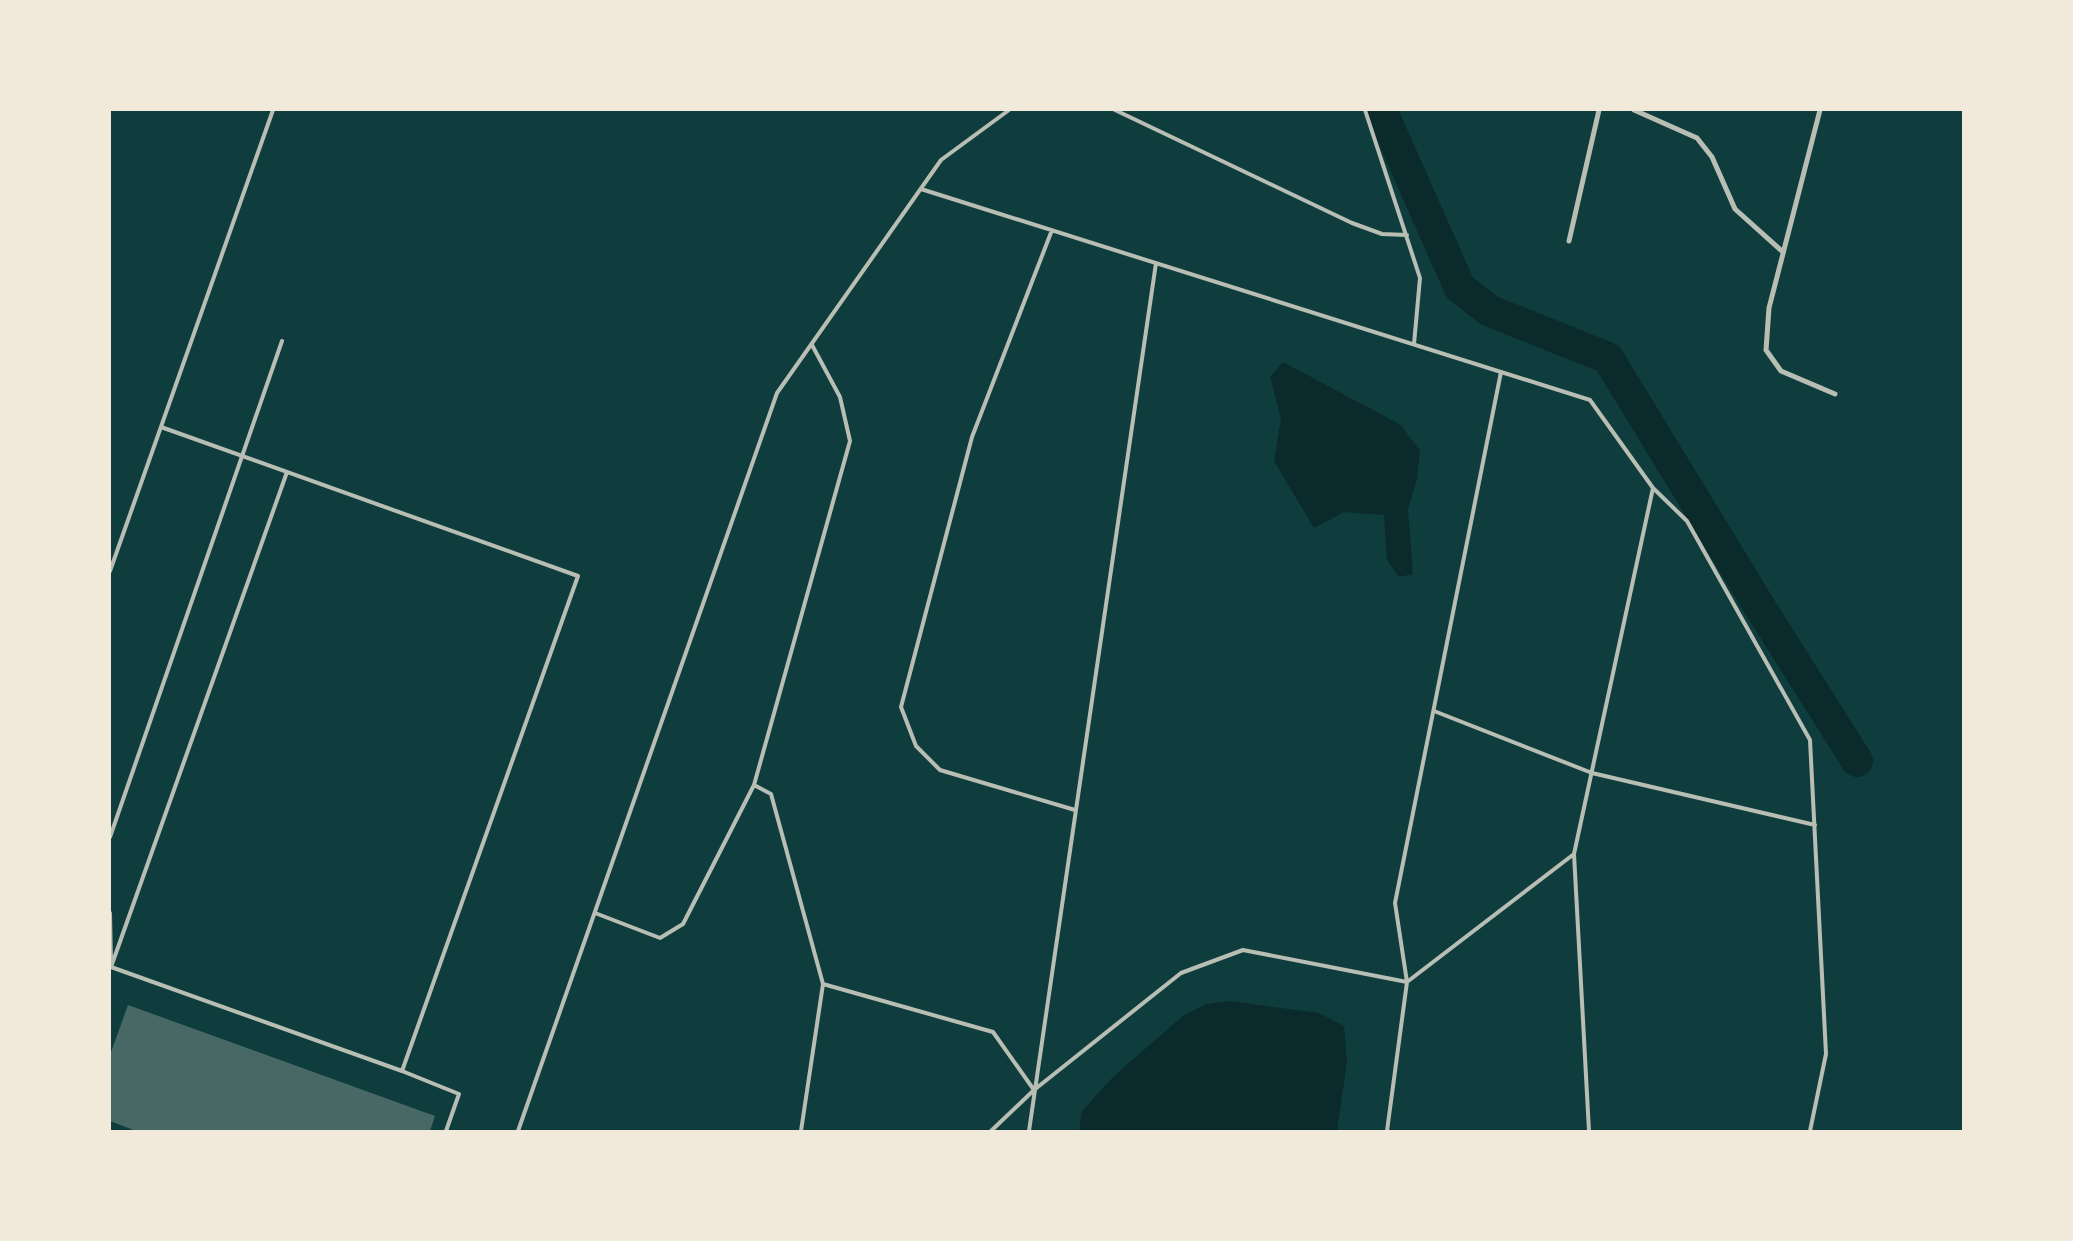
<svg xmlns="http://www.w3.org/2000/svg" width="2073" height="1241" font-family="'Libre Baskerville',serif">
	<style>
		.water { fill: #0a2a2b }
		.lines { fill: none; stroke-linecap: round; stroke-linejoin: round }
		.river { stroke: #0a2a2b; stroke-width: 32 }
		.building { fill: #486865 }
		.service { stroke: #b8beb3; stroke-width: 4 }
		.minor { stroke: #b8beb3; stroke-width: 5 }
	</style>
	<rect width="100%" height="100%" fill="#0f3d3e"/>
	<path class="water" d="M 1283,362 L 1401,425 L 1420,451 L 1417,479 L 1408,509 L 1413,574 L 1399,577 L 1387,560 L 1384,515 L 1344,512 L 1314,528 L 1274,461 L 1281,418 L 1270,377 Z
		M 1230,1001 L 1319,1013 L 1344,1026 L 1347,1062 L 1337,1131 L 1079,1131 L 1082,1111 L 1115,1075 L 1184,1015 L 1207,1004 Z"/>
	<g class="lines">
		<path class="river" d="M 1381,110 L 1460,288 L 1490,311 L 1608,358 L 1758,604 L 1857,761"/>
	</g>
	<path class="building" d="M 128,1005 L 435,1116 L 430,1131 L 136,1131 L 110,1121 L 110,1055 Z"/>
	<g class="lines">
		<path class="service" d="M 1115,110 L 1352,223 L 1382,234 L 1407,235
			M 1365,110 L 1420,278 L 1414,344
			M 921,189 L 1590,400 L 1653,488 L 1687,521 L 1810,740 L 1826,1054 L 1810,1131
			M 1052,230 L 972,437 L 901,707 L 916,746 L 940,770 L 1075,810
			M 161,427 L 578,576 L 402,1071
			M 287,472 L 111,967 L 402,1071 L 459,1094 L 446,1131
			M 110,571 L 273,110
			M 1434,711 L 1592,773 L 1815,825
			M 754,785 L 771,794 L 823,984 L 801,1131
			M 110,837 L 282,341
			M 110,913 L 111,965
			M 595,913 L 660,938 L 683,924 L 754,785 L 850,441 L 840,397 L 812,345
			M 823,984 L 993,1032 L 1034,1090
			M 518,1131 L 777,393 L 941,160 L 1009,110
			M 991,1131 L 1034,1090 L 1181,973 L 1243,950 L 1407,982 L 1574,854
			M 1029,1131 L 1156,263
			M 1387,1131 L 1407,982 L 1395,903 L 1501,372
			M 1589,1131 L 1574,854 L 1653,488"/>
		<path class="minor" d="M 1634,110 L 1697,138 L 1712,157 L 1735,209 L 1783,252
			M 1820,110 L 1769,308 L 1766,350 L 1781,371 L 1835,394
			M 1569,241 L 1599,110"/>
	</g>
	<rect width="2073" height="1241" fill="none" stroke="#f1e9da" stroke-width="222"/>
</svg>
